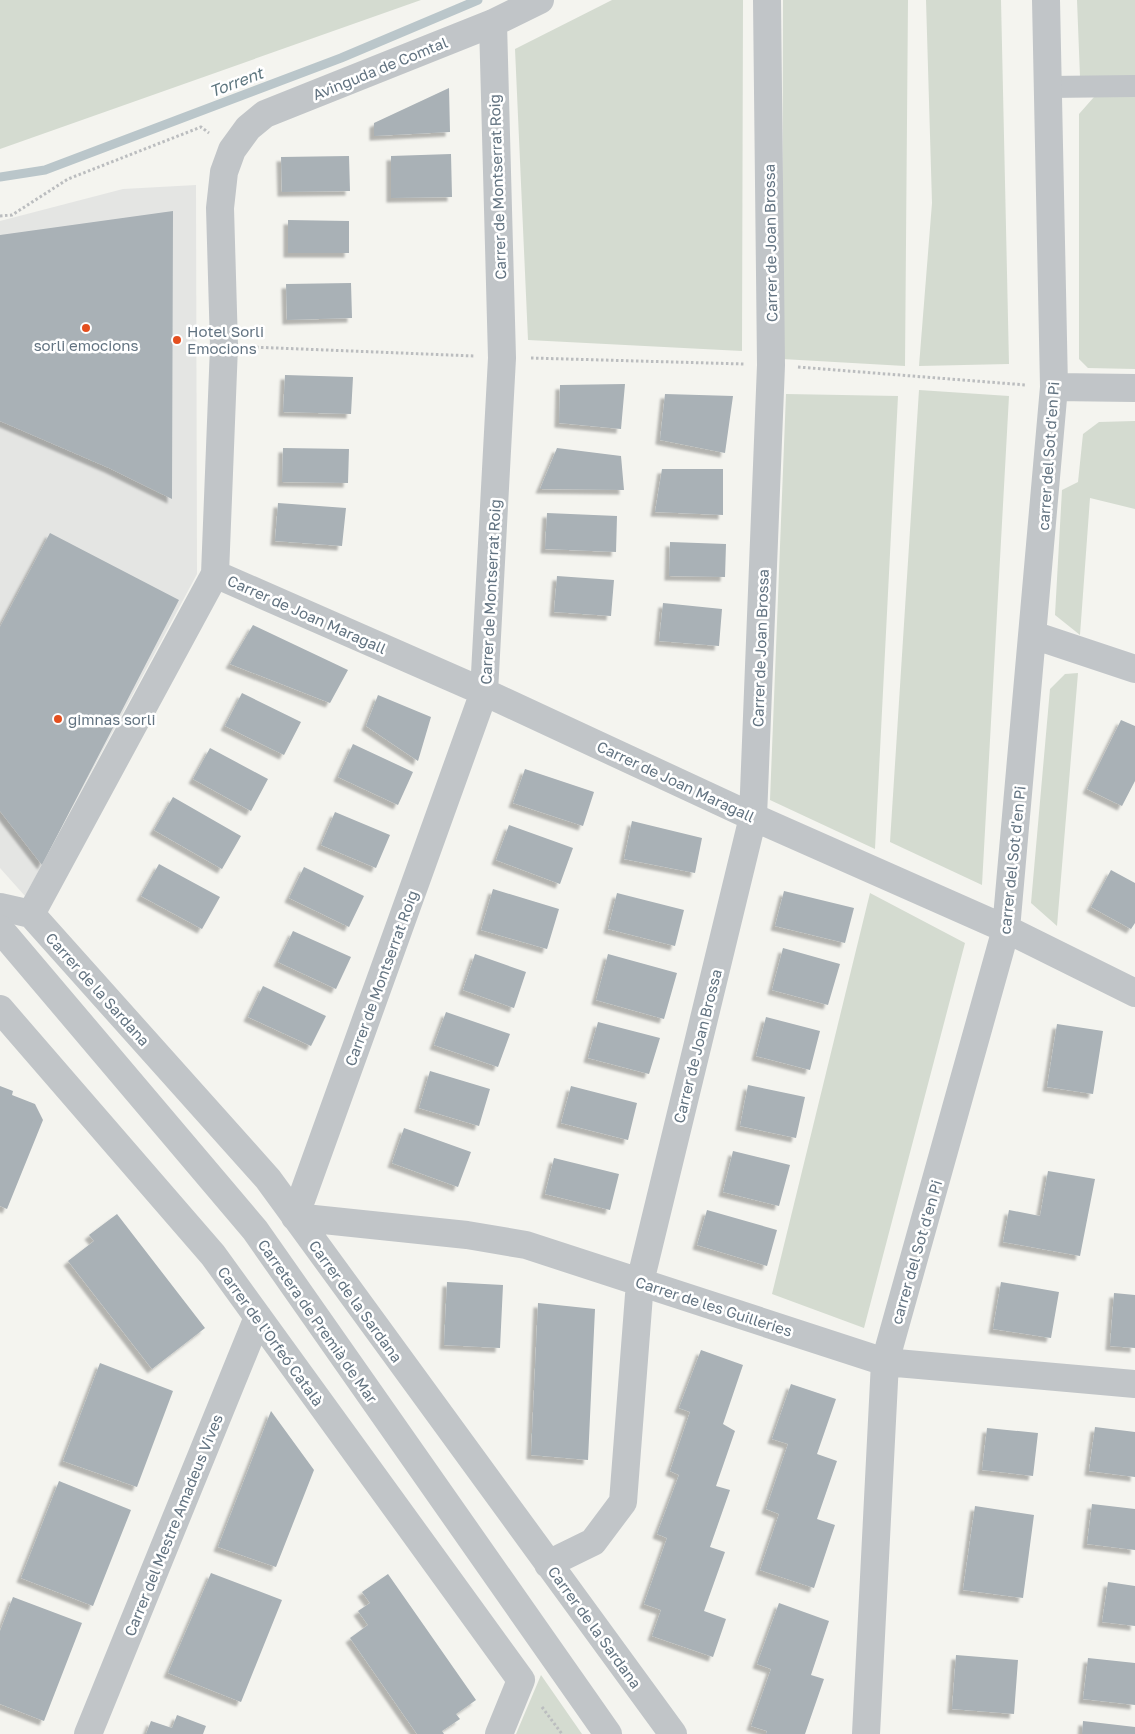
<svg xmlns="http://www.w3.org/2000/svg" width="1135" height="1734" font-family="'Golos Text',sans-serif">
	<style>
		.built { fill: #e4e5e3 }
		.green { fill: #d4dbd0 }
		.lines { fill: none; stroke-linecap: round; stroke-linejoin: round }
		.stream { stroke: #bac6ca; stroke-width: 9 }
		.building { fill: #a9b1b6; filter: url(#shadow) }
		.path { stroke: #bbbdbf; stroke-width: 3; stroke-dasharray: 2.5 2.5; stroke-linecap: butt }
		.pedestrian { stroke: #c1c5c8; stroke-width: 22 }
		.minor { stroke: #c1c5c8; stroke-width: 28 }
		.tertiary { stroke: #c1c5c8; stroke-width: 28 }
		.poi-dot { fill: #e44f1f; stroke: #fff; stroke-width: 2 }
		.labels { text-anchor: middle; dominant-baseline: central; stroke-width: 5; stroke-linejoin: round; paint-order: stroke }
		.street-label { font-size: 15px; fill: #627381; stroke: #fff }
		.poi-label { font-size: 15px; fill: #627381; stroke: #fff; text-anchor: start }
		.water-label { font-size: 16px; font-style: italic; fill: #5e767f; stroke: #fff }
	</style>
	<defs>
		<filter id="shadow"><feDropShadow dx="-4.5" dy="4.5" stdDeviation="1" flood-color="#0004"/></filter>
	</defs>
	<rect width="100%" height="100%" fill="#f4f4ef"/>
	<path class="built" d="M 196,185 L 197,574 L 25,896 L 0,868 L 0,221 L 123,189 Z"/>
	<path class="green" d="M 0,0 L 421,0 L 0,149 Z
		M 612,0 L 743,0 L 742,351 L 528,340 L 515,49 Z
		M 783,0 L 908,0 L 905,366 L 782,359 Z
		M 926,0 L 1001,0 L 1009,364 L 919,366 L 932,203 Z
		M 1077,0 L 1135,0 L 1135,77 L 1080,77 Z
		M 1135,96 L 1135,369 L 1088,368 L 1079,359 L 1079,114 L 1094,97 Z
		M 919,390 L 1009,396 L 982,885 L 890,842 Z
		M 786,394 L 898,396 L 875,849 L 770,800 Z
		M 1135,421 L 1135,509 L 1090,498 L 1080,635 L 1055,615 L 1062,490 L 1078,482 L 1083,434 L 1099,422 Z
		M 1078,673 L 1057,926 L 1031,903 L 1050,689 L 1065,674 Z
		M 870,893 L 965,943 L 864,1328 L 772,1294 Z
		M 541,1675 L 582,1734 L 516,1734 Z"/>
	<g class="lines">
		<path class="stream" d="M 0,177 L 45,170 L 341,58 L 478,0"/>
	</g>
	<path class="building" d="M 449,88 L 450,132 L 374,136 L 374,123 Z
		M 451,154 L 452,197 L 391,198 L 391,156 Z
		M 349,156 L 350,191 L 282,192 L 281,157 Z
		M 173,211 L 172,499 L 109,468 L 0,421 L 0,235 Z
		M 288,220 L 349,221 L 349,253 L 288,253 Z
		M 351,283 L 352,318 L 287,320 L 286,284 Z
		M 285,375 L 353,377 L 351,414 L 283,412 Z
		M 625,384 L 621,429 L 559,423 L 560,385 Z
		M 665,394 L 733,396 L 725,453 L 660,440 Z
		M 283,448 L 349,449 L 348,483 L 282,482 Z
		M 557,448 L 621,456 L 624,490 L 540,489 Z
		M 662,469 L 723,469 L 723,515 L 655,512 Z
		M 278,503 L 346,508 L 342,546 L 275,541 Z
		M 547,513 L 617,516 L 616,552 L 545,549 Z
		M 50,533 L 179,600 L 42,865 L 0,811 L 0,627 Z
		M 670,542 L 726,544 L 725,577 L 669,576 Z
		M 557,576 L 614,580 L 611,616 L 554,612 Z
		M 663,603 L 722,609 L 719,646 L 659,641 Z
		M 253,625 L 348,670 L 330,703 L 230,664 Z
		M 242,693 L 301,722 L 284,755 L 225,726 Z
		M 378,695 L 431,717 L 418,761 L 366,726 Z
		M 1121,720 L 1135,726 L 1135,781 L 1122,806 L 1087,789 Z
		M 353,744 L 413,772 L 398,805 L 338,777 Z
		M 210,748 L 268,779 L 251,811 L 193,779 Z
		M 525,769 L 594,792 L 583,826 L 513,803 Z
		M 173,797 L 241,836 L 222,869 L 154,830 Z
		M 335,812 L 390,835 L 376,868 L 321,845 Z
		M 632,821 L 702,838 L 695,873 L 624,859 Z
		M 509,825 L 573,848 L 560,884 L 496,860 Z
		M 159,864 L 220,897 L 202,929 L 141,896 Z
		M 304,867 L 364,896 L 349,927 L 289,898 Z
		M 1111,870 L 1135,883 L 1135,923 L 1131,929 L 1091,907 Z
		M 493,889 L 559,909 L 547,949 L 481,930 Z
		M 784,891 L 854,908 L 845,943 L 775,926 Z
		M 617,893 L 684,910 L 675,946 L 608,929 Z
		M 293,931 L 351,957 L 336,989 L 278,962 Z
		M 783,948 L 840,964 L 828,1005 L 772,990 Z
		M 475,954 L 526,972 L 514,1008 L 463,990 Z
		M 608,954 L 677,973 L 664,1019 L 596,1000 Z
		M 263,986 L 326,1016 L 311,1046 L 248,1017 Z
		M 446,1012 L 510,1034 L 498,1067 L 434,1045 Z
		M 766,1017 L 820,1031 L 810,1070 L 756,1056 Z
		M 598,1022 L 660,1038 L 649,1074 L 588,1058 Z
		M 1057,1024 L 1103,1031 L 1093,1094 L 1047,1087 Z
		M 430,1071 L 490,1089 L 479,1126 L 419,1108 Z
		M 748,1085 L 805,1097 L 796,1138 L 740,1126 Z
		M 0,1086 L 13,1091 L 12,1095 L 35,1104 L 43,1120 L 7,1209 L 0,1206 Z
		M 571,1086 L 637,1103 L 628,1140 L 561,1123 Z
		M 404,1128 L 471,1152 L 458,1187 L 392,1163 Z
		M 733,1151 L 790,1165 L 779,1206 L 723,1192 Z
		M 554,1158 L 619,1174 L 610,1210 L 545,1194 Z
		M 1048,1171 L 1095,1179 L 1080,1256 L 1003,1242 L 1009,1210 L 1040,1216 Z
		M 707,1210 L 777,1230 L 767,1266 L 697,1245 Z
		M 117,1214 L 205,1328 L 152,1369 L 68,1261 L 94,1241 L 89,1235 Z
		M 447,1282 L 503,1285 L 500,1348 L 444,1345 Z
		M 1001,1282 L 1059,1292 L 1051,1338 L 993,1329 Z
		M 1114,1293 L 1135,1295 L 1135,1348 L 1110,1346 Z
		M 538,1303 L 595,1309 L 588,1460 L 531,1455 Z
		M 701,1350 L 743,1365 L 723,1424 L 735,1431 L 716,1486 L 730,1490 L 710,1547 L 725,1552 L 704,1611 L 726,1619 L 713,1657 L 652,1636 L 661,1610 L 644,1604 L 667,1538 L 657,1534 L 679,1475 L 670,1471 L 690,1412 L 679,1408 Z
		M 100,1363 L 173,1391 L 137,1487 L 63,1461 Z
		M 791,1384 L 836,1399 L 817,1454 L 837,1461 L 817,1519 L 835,1525 L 814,1588 L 760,1570 L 779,1514 L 766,1509 L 788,1444 L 772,1439 Z
		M 271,1411 L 314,1470 L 276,1567 L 218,1547 Z
		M 1095,1427 L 1135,1432 L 1135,1477 L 1089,1471 Z
		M 987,1428 L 1038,1433 L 1033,1476 L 982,1470 Z
		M 59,1481 L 131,1510 L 93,1606 L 21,1578 Z
		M 1092,1504 L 1135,1509 L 1135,1550 L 1087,1544 Z
		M 975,1506 L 1034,1515 L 1023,1598 L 963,1590 Z
		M 211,1573 L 282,1600 L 241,1702 L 168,1673 Z
		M 388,1574 L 476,1700 L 456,1714 L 460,1719 L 442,1731 L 444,1734 L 417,1734 L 350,1638 L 368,1625 L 358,1611 L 370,1603 L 362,1592 Z
		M 1108,1582 L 1135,1586 L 1135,1626 L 1102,1622 Z
		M 13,1597 L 82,1623 L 44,1721 L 0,1704 L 0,1631 Z
		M 779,1603 L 829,1621 L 811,1675 L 824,1679 L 805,1734 L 766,1734 L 767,1731 L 751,1726 L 771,1669 L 757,1664 Z
		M 956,1655 L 1018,1660 L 1014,1714 L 952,1709 Z
		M 1088,1658 L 1135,1663 L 1135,1705 L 1083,1699 Z
		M 177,1715 L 206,1726 L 203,1734 L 146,1734 L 151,1721 L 172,1728 Z
		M 1083,1721 L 1135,1727 L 1135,1734 L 1082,1734 Z"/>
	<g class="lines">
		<path class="path" d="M 0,216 L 12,215 L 68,179 L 201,127 L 209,133
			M 251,347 L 475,356
			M 531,358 L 744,364
			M 798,367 L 1026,385
			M 542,1707 L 562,1734"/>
		<path class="pedestrian" d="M 1048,87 L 1135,86"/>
		<path class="minor" d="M 1054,387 L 1135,388
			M 215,574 L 484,692 L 753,817 L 1006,929 L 1135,993
			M 1033,635 L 1135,669
			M 0,907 L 31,914 L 268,1179 L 673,1734
			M 31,914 L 215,574 L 224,346 L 220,208 L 224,172 L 232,150 L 248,128 L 265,114 L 493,23 L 540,0
			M 0,1009 L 213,1255 L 521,1680 L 499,1734
			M 295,1217 L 484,692 L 502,358 L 493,23
			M 295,1217 L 467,1235 L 526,1245 L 885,1362 L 1135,1384
			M 548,1564 L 593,1542 L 623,1502 L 640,1282 L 753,817 L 771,365 L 767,0
			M 88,1734 L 258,1317
			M 866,1734 L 885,1362 L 1006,929 L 1054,387 L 1046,0"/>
		<path class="tertiary" d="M 0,929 L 255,1230 L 608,1734"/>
	</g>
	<g class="poi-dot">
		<circle cx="86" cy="328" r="5"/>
		<circle cx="177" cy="340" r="5"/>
		<circle cx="58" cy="719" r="5"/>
	</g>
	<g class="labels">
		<g class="street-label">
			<text transform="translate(380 68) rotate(-22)">Avinguda de Comtal</text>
			<text transform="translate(497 187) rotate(-92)">Carrer de Montserrat Roig</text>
			<text transform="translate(770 243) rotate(-91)">Carrer de Joan Brossa</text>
			<text transform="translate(1048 456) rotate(-86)">carrer del Sot d'en Pi</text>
			<text transform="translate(490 592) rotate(-87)">Carrer de Montserrat Roig</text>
			<text transform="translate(307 614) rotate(24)">Carrer de Joan Maragall</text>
			<text transform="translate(760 648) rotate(-88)">Carrer de Joan Brossa</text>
			<text transform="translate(676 781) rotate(25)">Carrer de Joan Maragall</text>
			<text transform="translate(1012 860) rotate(-84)">carrer del Sot d'en Pi</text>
			<text transform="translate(381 978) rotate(-70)">Carrer de Montserrat Roig</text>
			<text transform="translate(98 989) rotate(48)">Carrer de la Sardana</text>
			<text transform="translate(697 1046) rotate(-76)">Carrer de Joan Brossa</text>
			<text transform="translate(916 1252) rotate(-74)">carrer del Sot d'en Pi</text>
			<text transform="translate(356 1301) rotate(54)">Carrer de la Sardana</text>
			<text transform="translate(714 1306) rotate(18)">Carrer de les Guilleries</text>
			<text transform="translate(318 1321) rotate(55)">Carretera de Premià de Mar</text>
			<text transform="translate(271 1336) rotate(54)">Carrer de l'Orfeó Català</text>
			<text transform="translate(173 1525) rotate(-68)">Carrer del Mestre Amadeus Vives</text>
			<text transform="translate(595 1627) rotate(54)">Carrer de la Sardana</text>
		</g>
		<g class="poi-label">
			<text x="187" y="331">Hotel Sorli<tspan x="187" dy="17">Emocions</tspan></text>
			<text x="86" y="345" text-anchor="middle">sorli emocions</text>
			<text x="68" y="719">gimnas sorli</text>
		</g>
		<g class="water-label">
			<text transform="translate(236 82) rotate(-21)">Torrent</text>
		</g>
	</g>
</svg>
